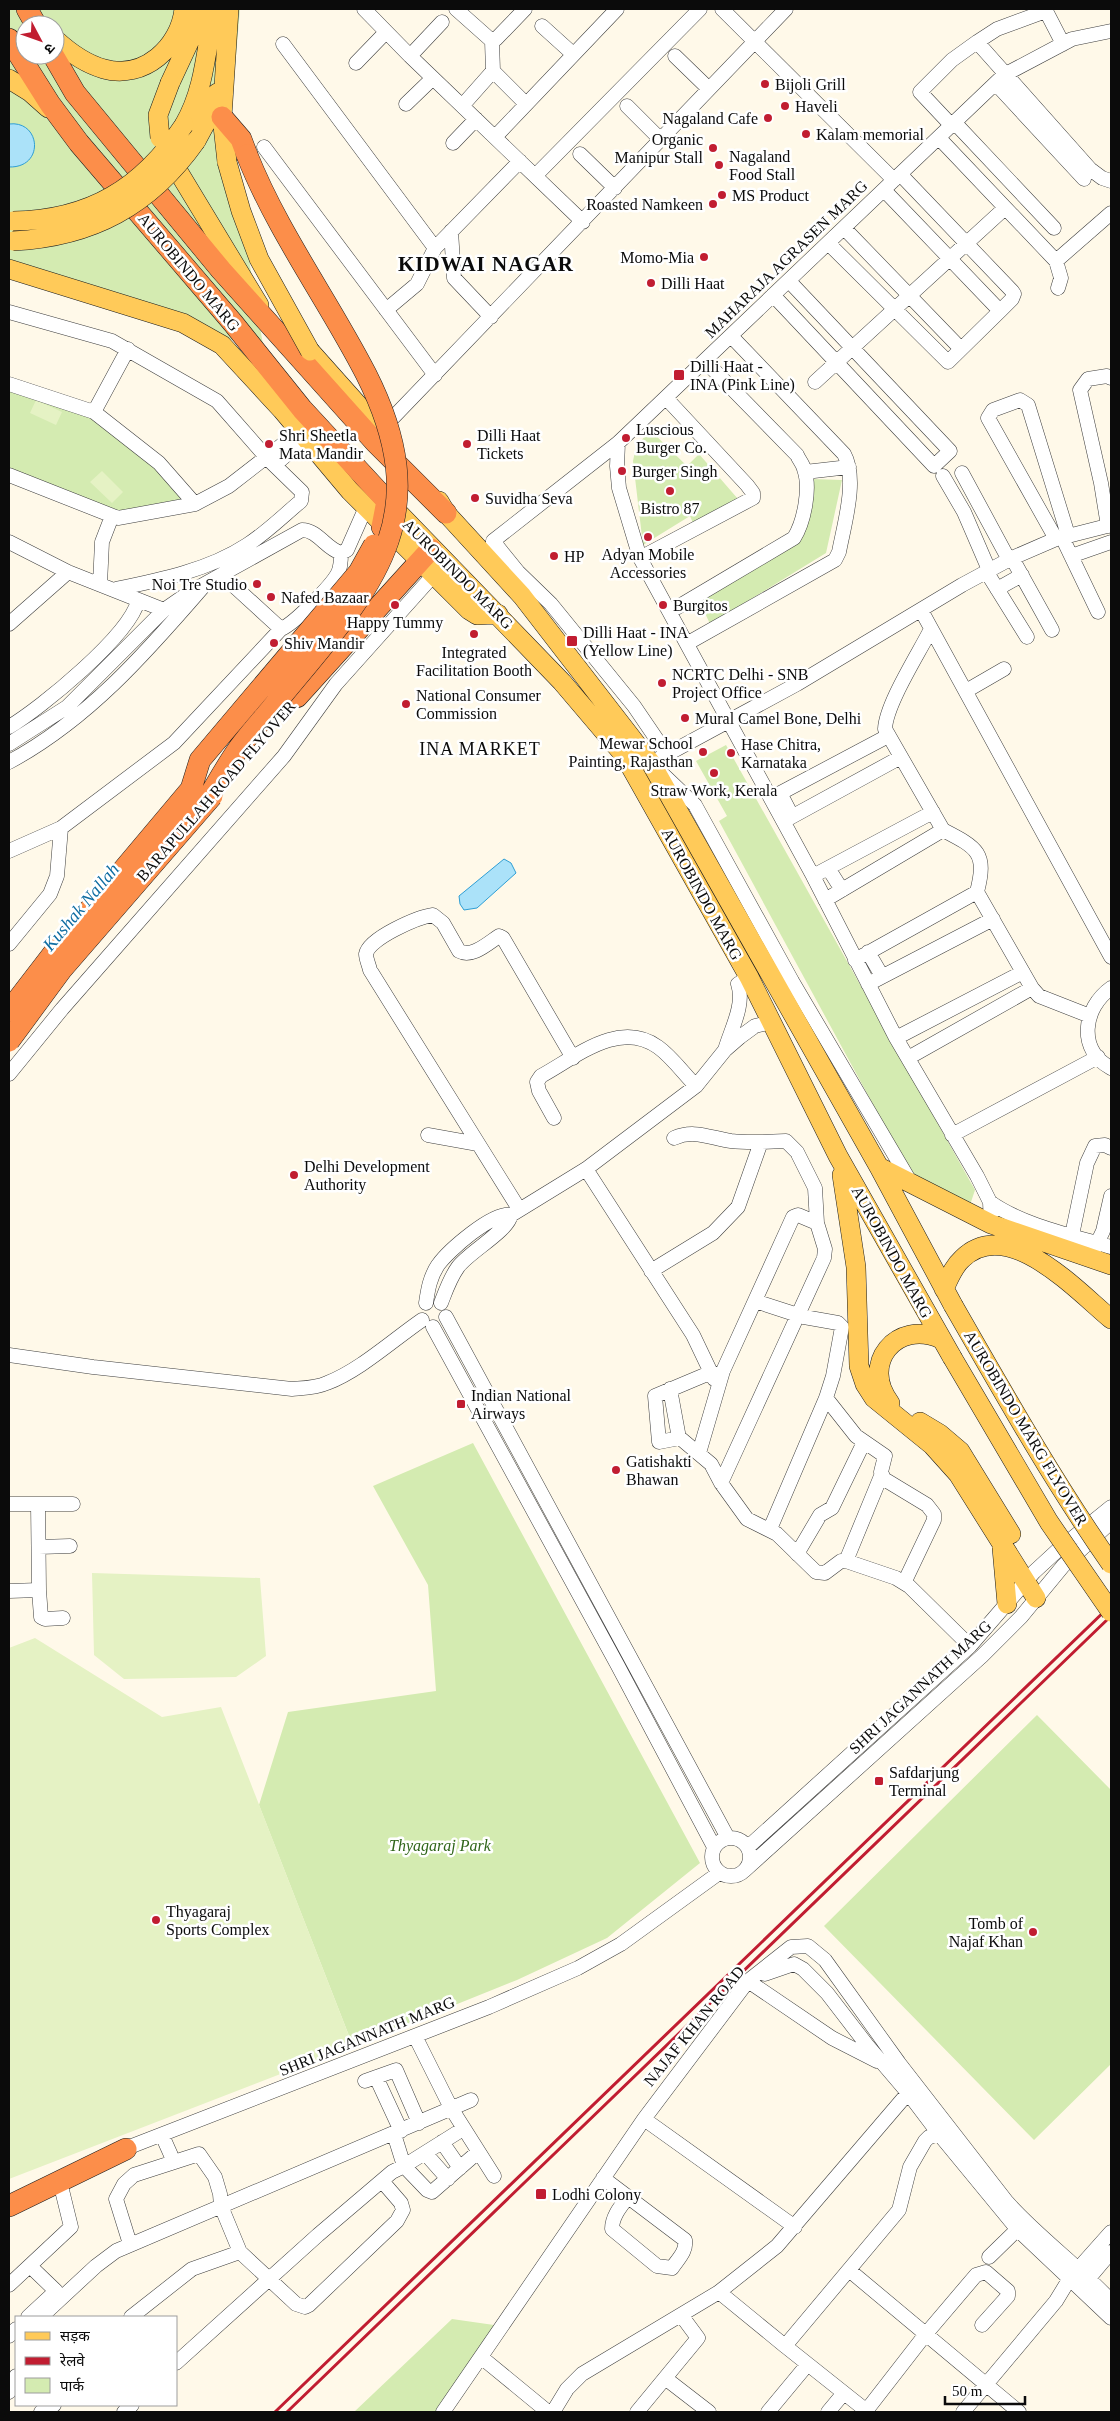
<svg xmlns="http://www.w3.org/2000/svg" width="1120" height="2421" font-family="'Times New Roman','Noto Sans Devanagari',serif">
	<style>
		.green { fill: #d4ebb1; fill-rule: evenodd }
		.pitch { fill: #e5f2c4 }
		.water { fill: #abe2f9; stroke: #2e9ed4 }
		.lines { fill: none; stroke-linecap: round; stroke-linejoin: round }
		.minor-casing { stroke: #3e3e3e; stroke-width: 15 }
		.major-casing { stroke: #1c1c1c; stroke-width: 20 }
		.highway-casing { stroke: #1c1c1c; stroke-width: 22 }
		.minor { stroke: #fff; stroke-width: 14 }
		.major { stroke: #ffca59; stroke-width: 19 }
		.highway { stroke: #fc8e4a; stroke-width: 21 }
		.rail { stroke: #c11d31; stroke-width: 3 }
		.major-bridge-casing { stroke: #1c1c1c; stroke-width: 20; stroke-linecap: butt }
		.highway-bridge-casing { stroke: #1c1c1c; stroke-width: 22; stroke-linecap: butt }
		.major-bridge { stroke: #ffca59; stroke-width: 19 }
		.highway-bridge { stroke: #fc8e4a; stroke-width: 21 }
		.poi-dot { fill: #c11d31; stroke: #fff; stroke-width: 2 }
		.labels { text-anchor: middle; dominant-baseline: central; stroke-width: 5; stroke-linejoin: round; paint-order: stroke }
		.poi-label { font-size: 16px; fill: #0b0b0b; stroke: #fff; text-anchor: start }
		.street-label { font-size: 16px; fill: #0b0b0b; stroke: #fff }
		.park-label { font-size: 16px; font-style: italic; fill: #2f6519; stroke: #fff }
		.neighbourhood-label { font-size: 18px; letter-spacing: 1px; fill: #0b0b0b; stroke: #fff }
		.water-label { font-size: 18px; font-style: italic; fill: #0f6da2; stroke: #fff }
		.district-label { font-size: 21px; font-weight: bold; letter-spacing: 1px; fill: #0b0b0b; stroke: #fff }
	</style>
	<rect width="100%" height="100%" fill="#fff9e9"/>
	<path class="green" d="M 9,9 L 240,9 L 229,138 L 264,351 L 9,263 ZM 25,25 L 55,25 L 55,55 L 25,55 Z
		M 9,388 L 92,415 L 158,465 L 190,502 L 118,514 L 9,471 Z
		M 650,430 L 687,466 L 699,454 L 738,499 L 693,523 L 690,516 L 643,545 L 633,461 L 636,447 Z
		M 812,479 L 842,480 L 826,553 L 710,624 L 699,600 L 802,539 Z
		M 726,745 L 975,1190 L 970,1205 L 913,1178 L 719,821 L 727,816 L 696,761 Z
		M 473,1443 L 700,1863 L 607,1938 L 517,1980 L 353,2046 L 259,1805 L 288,1712 L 436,1691 L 428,1585 L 373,1486 Z
		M 1037,1715 L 1111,1790 L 1111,2064 L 1034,2140 L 824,1926 Z
		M 452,2319 L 501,2326 L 443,2412 L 354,2412 Z"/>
	<path class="pitch" d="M 36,400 L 62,412 L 56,425 L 30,413 Z
		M 102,471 L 123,492 L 112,503 L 90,482 Z
		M 92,1573 L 260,1578 L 266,1656 L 236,1677 L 124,1679 L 94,1655 Z
		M 35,1638 L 162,1717 L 221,1707 L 353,2046 L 9,2179 L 9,1648 Z"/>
	<path class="water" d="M 9,124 C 41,120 45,168 9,167 Z
		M 504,859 L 511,863 L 516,873 L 477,908 L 464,910 L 460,904 L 459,896 Z"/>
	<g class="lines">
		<g class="minor-casing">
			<path id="minor" d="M 364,9 L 410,56 L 583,222
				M 456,9 L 492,41 L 496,39 L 525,9
				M 722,9 L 894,180
				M 542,26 L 573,54
				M 977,42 L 997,29 L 1046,11 L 1063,44
				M 283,44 L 435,248
				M 410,56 L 442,22
				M 675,56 L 709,89
				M 356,63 L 386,32
				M 493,71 L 526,104
				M 996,84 L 1084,179
				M 406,104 L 433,78
				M 462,106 L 493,71 L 492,41
				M 627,106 L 661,140
				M 955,123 L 1054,228
				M 952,126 L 920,92 L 952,60 L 977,42 L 1090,169 L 1102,178 L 1111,181
				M 495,137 L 617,9
				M 939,138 L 1056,261 L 1111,213
				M 453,143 L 476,119
				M 264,147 L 435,375
				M 580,154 L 615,188
				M 900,174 L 1012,291 L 1014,294 L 1012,299 L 1000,311
				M 535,176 L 700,9
				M 844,228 L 961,349
				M 451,231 L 454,278 L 491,317
				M 828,243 L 948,362 L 1000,311 L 884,190
				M 1056,261 L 1061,278 L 1058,288
				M 773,295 L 934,466 L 950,451 L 789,281
				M 386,310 L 417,284 L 435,248 L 520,161
				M 9,312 L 112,341 L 217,401 L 267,458 L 302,492 L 301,501 C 283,516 266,533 247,545 C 209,570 160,580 116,589
				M 815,382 L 1005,208
				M 9,384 L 94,412 L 159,463 L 195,504 L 229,486 L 300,431
				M 94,412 L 128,349
				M 383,428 L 786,9
				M 618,443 L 617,466 L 619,488 L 640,558 L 813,876 L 896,1038 L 977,1176 L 990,1202 L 991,1224
				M 275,465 L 305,438
				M 805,472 L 849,467
				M 962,473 L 1009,560
				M 9,475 L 118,518 L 195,504
				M 943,476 L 964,512 L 989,570
				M 1108,526 L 1101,483 L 1080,390 L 1088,379 L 1107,376 L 1111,378
				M 1062,537 L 1098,612
				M 1056,539 L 988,418 L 993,410 L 1020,400 L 1028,405 L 1068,535
				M 493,541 L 518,572 L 551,604 L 634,706 L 666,753
				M 9,542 L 68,572 L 164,610
				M 1071,556 L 1111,542
				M 640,558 L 753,498 L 753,493 L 747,485 L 666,398
				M 1012,558 L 1052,630
				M 492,565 L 493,541 L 618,443 L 1004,75 L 1072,39 L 1111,31
				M 986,571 L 1027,637
				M 222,575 L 281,629
				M 100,584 L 102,542 L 112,516
				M 997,589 L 1022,575
				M 921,610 L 1111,957
				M 671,611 L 794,538 C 804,522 811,488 804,469 C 803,464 799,460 797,455 L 705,361
				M 9,624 L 68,572
				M 688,643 L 835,560 L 839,552 C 844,525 858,479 844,454 L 731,336
				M 966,691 L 1004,669
				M 9,727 C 41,708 129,636 138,601
				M 9,744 L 67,707 L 164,610 L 190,592 L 302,530 C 318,530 326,549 341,553 L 347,550 L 366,507
				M 9,762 C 87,720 145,654 202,588
				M 780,793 L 792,816
				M 771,798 L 888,736
				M 784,821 L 901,757
				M 943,830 C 978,848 987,853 977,892
				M 9,851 L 61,828 L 174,743 L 281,629 C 294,624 332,585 338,573 C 341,567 341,560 341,553
				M 828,868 L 842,890
				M 813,876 L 933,812
				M 825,900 L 943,830 L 885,729 C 886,704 919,653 931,629
				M 9,944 L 50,894 L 57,876 L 61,828
				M 868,952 L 882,976
				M 855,960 L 977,892 L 1032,988 L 908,1058
				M 868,984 L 993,919
				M 1032,988 L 1039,996 L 1090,1016
				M 1111,988 C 1083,1008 1077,1050 1111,1068
				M 896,1038 L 1023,972
				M 725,1050 C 731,1029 745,1005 738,984 L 749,977
				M 9,1074 L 62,1009 L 284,756 L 336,684 L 439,569
				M 554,1118 L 539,1091 L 537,1082 L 541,1076 C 576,1057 619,1019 658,1047 C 672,1057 684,1074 696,1086
				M 428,1135 L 478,1144
				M 952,1135 L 1098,1057
				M 674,1138 C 694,1129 710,1138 731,1141 C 749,1143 768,1142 786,1141 L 797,1152 L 815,1188 L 817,1223
				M 586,1169 L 693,1335 L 714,1379
				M 911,1183 L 792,981 L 695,805 L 651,763 L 797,684 L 962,585 L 1012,558 L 1056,539 L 1111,525
				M 990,1202 C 1022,1225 1073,1236 1111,1247
				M 519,1209 L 370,970 C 369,965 366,959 366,954 C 369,938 418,917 433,915 L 443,923 L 459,951 C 472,958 487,944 499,936 L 503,938 L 573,1058
				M 1072,1235 L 1087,1163 L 1095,1146 L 1105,1145 L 1111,1148
				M 1093,1252 L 1103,1231 L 1111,1196
				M 651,1271 L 713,1233 L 738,1207 L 761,1142
				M 755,1301 L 804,1317 L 838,1323 L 842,1327 L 833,1376 L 826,1398 L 770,1529
				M 426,1303 C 428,1289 430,1277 438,1265 C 448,1251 493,1211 511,1215
				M 441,1303 C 446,1290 450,1278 458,1267 C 469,1252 508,1231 511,1215 L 586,1169 L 696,1086 L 725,1050 L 740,1037 L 755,1026 L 772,1022
				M 446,1317 L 728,1838
				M 433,1327 L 618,1666 L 714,1847
				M 9,1355 L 93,1367 L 292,1389 C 304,1388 316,1388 327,1383 C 359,1371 393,1340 422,1320
				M 712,1372 L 655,1396 L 659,1442 L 680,1438 L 711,1464 L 721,1483 L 747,1519 L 777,1534 L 816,1572 L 825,1573 L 841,1561 L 846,1561 L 896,1578 L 909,1586 L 970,1646
				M 670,1389 L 679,1438
				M 826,1398 L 856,1436 L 885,1456 L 881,1472 L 884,1479 L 927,1505 L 934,1514 L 934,1520 L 904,1583
				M 699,1453 L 723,1371 L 793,1217 L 798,1215 L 817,1223 L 825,1249 L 824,1258 L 721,1483
				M 9,1504 L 73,1504
				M 39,1547 L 70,1546
				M 797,1554 L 820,1515 L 832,1508 L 864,1442
				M 846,1561 L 881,1476
				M 39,1590 L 41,1617 L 45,1619 L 63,1618
				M 9,1591 L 39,1590 L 38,1504
				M712 1857a19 19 0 1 1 38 0a19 19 0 1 1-38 0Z
				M 748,1847 L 970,1646 L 1034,1572 L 1059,1549 L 1111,1507
				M 745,1870 L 982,1656 L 1021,1617 L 1063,1566 L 1111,1522
				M 765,1974 L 794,1964 L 803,1969 L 827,1993 L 867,2045 L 908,2093 L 939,2134 L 1018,2230 L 1111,2318
				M 748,1981 L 832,2038 L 877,2061
				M 415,2036 L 451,2108 L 494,2176
				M 376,2077 L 401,2131
				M 365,2081 L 396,2070 L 419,2123
				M 644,2119 L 795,2227
				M 463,2129 L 404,2166 L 427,2190 L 432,2192 L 478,2152
				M 162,2135 L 174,2162
				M 442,2142 L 460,2168
				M 119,2151 L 489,2007 L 578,1968 L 621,1944 L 719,1873
				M 425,2153 L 448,2179
				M 603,2178 L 685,2240 C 687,2251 678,2259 672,2268 L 657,2266 L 612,2229 C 612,2216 621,2206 628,2197
				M 130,2244 L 116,2199 L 124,2184 L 134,2175 L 199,2154 L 215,2177 L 220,2194 L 221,2206 L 240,2252 L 296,2304 L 305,2307 L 309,2305 L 397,2221 L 403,2210 L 401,2203 L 382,2181
				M 989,2257 L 1023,2224
				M 849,2270 L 1019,2412
				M 1084,2284 L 1111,2252
				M 9,2285 L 71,2227 L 60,2182
				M 719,2292 L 785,2346
				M 28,2317 L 56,2291 L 30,2266
				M 41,2317 L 96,2266 L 116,2251 L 471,2100
				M 131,2317 L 192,2269 L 240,2252
				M 9,2336 L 16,2329
				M 481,2357 L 548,2412
				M 176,2363 L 318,2235 L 392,2172 L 404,2166 L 394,2134
				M 665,2378 L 709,2412
				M 9,2392 L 16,2376
				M 866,2411 L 925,2335 L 976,2275 L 986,2272 L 1008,2291 L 1008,2296 L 982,2325
				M 41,2412 L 54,2405
				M 124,2412 L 132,2405
				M 443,2412 L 644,2119 L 748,1981 L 791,1947 L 808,1946 L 825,1960 L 899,2063 L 1007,2202 C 1039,2238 1079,2266 1111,2301
				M 553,2412 L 567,2389 L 582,2374 L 719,2292 L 777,2246 L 914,2086
				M 637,2412 L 698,2338 L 681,2315
				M 768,2412 L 807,2365
				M 828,2412 L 843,2394
				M 868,2412 L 785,2346 L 899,2210 L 910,2167 L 925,2141 L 929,2137 L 947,2132
				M 963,2412 L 1056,2301 L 1070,2278 L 1111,2232"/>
		</g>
		<g class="major-casing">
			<path id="major" d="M 55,39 C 69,52 86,64 104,69 C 144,80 180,47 184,9
				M 9,79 L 30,92 L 48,108
				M 170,83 L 191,38 L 198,9
				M 184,125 C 205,89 206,49 214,9
				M 196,141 L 209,117 L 217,93
				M 167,153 L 259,305
				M 227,162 L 222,117 L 229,9
				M 9,269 L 183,323 L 222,345 L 282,410 L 350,491 L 469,610 L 477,615 L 498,614
				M 310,351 L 392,443
				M 439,501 L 446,513 L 522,596 L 651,763 L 879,1167 L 953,1305
				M 388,502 L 562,682 L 624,755 L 749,977 L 838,1156 L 952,1357
				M 879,1167 L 991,1224 L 1111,1265
				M 842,1175 L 856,1267 L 859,1366 L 865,1384 L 874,1398 L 932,1445 L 958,1474 L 1036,1598
				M 944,1289 C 949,1279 953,1267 962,1259 C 1007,1214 1077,1291 1111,1319
				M 890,1403 C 860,1364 896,1319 941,1339
				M 920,1422 L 940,1434 L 960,1451 L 1011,1534
				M 1002,1548 L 1007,1604"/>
		</g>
		<g class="highway-casing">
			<path id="highway" d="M 27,9 L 36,25
				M 9,39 L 50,104 L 79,143 L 233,323 L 302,409 L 387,501 L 382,527
				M 53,55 L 75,93 L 221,270 L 375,442 L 446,513
				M 222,117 L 241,139 L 247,155
				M 297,697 L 431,549
				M 9,2206 L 126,2149"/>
		</g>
		<use href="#minor" class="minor"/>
		<use href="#major" class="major"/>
		<use href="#highway" class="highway"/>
		<path class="rail" d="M 275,2412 L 1111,1605
			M 287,2412 L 1111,1616"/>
		<g class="major-bridge-casing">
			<path id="major-bridge" d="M 160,138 L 158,115 L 170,83
				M 227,162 L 241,211 L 259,259 L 310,351
				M 13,221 C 90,220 142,188 184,125
				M 13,241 C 92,237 150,206 196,141
				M 953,1305 C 1004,1394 1053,1481 1111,1564
				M 952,1357 L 1049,1522 L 1111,1612"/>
		</g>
		<g class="highway-bridge-casing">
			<path id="highway-bridge" d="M 203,806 C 215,787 226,766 239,748 C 250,733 263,719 275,704 C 367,592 442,524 366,374 C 328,300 278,233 247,155
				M 9,1011 L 59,946 L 191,789 L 200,760 L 359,572 L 374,545
				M 9,1041 L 62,969 L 212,796"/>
		</g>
		<use href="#major-bridge" class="major-bridge"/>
		<use href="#highway-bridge" class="highway-bridge"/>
	</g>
	<g class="poi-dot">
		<circle cx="765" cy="84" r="5"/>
		<circle cx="785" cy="106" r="5"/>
		<circle cx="768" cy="118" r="5"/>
		<circle cx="806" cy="134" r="5"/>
		<circle cx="713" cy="148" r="5"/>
		<circle cx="719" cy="165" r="5"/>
		<circle cx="722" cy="195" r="5"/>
		<circle cx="713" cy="204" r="5"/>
		<circle cx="704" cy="257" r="5"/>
		<circle cx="651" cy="283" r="5"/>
		<rect x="673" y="369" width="12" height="12" rx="2.5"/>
		<circle cx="626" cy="438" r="5"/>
		<circle cx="269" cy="444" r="5"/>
		<circle cx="467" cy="444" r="5"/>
		<circle cx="622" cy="471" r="5"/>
		<circle cx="670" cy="491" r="5"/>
		<circle cx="475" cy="498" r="5"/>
		<circle cx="648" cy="537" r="5"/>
		<circle cx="554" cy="556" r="5"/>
		<circle cx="257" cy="584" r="5"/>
		<circle cx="271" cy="597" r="5"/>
		<circle cx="395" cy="605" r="5"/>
		<circle cx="663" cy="605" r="5"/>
		<circle cx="474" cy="634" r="5"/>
		<rect x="566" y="635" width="12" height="12" rx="2.5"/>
		<circle cx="274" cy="643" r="5"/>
		<circle cx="662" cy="683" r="5"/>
		<circle cx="406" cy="704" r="5"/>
		<circle cx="685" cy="718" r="5"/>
		<circle cx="703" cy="752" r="5"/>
		<circle cx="731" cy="753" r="5"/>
		<circle cx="714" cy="773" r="5"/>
		<circle cx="294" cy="1175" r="5"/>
		<rect x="456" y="1399" width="10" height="10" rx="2.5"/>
		<circle cx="616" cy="1470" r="5"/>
		<rect x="874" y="1776" width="10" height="10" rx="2.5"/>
		<circle cx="156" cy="1920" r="5"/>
		<circle cx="1033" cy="1932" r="5"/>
		<rect x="535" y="2188" width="12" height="12" rx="2.5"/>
	</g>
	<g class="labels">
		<g class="poi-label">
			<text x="775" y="84">Bijoli Grill</text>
			<text x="795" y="106">Haveli</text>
			<text x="758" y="118" text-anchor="end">Nagaland Cafe</text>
			<text x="816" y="134">Kalam memorial</text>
			<text x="703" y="139" text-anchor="end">Organic<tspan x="703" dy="18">Manipur Stall</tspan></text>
			<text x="729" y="156">Nagaland<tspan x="729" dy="18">Food Stall</tspan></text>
			<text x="732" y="195">MS Product</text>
			<text x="703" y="204" text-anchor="end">Roasted Namkeen</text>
			<text x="694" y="257" text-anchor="end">Momo-Mia</text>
			<text x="661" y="283">Dilli Haat</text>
			<text x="690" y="366">Dilli Haat -<tspan x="690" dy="18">INA (Pink Line)</tspan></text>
			<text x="636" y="429">Luscious<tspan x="636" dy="18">Burger Co.</tspan></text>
			<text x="279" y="435">Shri Sheetla<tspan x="279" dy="18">Mata Mandir</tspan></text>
			<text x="477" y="435">Dilli Haat<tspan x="477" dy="18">Tickets</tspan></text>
			<text x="632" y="471">Burger Singh</text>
			<text x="485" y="498">Suvidha Seva</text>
			<text x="670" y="508" text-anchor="middle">Bistro 87</text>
			<text x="648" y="554" text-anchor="middle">Adyan Mobile<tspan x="648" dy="18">Accessories</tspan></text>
			<text x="564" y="556">HP</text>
			<text x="247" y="584" text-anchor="end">Noi Tre Studio</text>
			<text x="281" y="597">Nafed Bazaar</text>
			<text x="673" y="605">Burgitos</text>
			<text x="395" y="622" text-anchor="middle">Happy Tummy</text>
			<text x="583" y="632">Dilli Haat - INA<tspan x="583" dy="18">(Yellow Line)</tspan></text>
			<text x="284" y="643">Shiv Mandir</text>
			<text x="474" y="652" text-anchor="middle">Integrated<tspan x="474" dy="18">Facilitation Booth</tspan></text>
			<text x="672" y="674">NCRTC Delhi - SNB<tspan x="672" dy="18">Project Office</tspan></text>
			<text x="416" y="695">National Consumer<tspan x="416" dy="18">Commission</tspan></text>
			<text x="695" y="718">Mural Camel Bone, Delhi</text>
			<text x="693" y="743" text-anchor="end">Mewar School<tspan x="693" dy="18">Painting, Rajasthan</tspan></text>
			<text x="741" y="744">Hase Chitra,<tspan x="741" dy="18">Karnataka</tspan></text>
			<text x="714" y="790" text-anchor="middle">Straw Work, Kerala</text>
			<text x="304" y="1166">Delhi Development<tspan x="304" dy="18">Authority</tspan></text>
			<text x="471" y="1395">Indian National<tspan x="471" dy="18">Airways</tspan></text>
			<text x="626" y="1461">Gatishakti<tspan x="626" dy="18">Bhawan</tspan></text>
			<text x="889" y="1772">Safdarjung<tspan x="889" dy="18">Terminal</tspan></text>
			<text x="166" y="1911">Thyagaraj<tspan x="166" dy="18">Sports Complex</tspan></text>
			<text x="1023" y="1923" text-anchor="end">Tomb of<tspan x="1023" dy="18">Najaf Khan</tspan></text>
			<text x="552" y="2194">Lodhi Colony</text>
		</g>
		<g class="street-label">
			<text transform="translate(786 259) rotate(-44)">MAHARAJA AGRASEN MARG</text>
			<text transform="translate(189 272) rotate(50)">AUROBINDO MARG</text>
			<text transform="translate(458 574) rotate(45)">AUROBINDO MARG</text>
			<text transform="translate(216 791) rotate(-49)">BARAPULLAH ROAD FLYOVER</text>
			<text transform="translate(702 894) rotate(61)">AUROBINDO MARG</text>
			<text transform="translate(892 1252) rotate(61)">AUROBINDO MARG</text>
			<text transform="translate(1026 1428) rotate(59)">AUROBINDO MARG FLYOVER</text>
			<text transform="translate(920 1687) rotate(-43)">SHRI JAGANNATH MARG</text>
			<text transform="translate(694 2026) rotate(-51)">NAJAF KHAN ROAD</text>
			<text transform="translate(367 2036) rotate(-22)">SHRI JAGANNATH MARG</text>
		</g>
		<g class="park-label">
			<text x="440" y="1845">Thyagaraj Park</text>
		</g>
		<g class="neighbourhood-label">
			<text x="480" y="749">INA MARKET</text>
		</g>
		<g class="water-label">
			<text transform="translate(81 907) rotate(-50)">Kushak Nallah</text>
		</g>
		<g class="district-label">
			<text x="486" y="264">KIDWAI NAGAR</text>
		</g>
	</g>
	<rect width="1120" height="2421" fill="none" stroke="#0b0b0b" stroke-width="20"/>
	<rect x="15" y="2316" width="162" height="90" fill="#ffffff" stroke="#9d9d9d"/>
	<rect x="25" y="2332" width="25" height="8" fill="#ffca59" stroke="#9d9d9d"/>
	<text x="60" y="2341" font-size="15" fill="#0b0b0b">सड़क</text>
	<rect x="25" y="2357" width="25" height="8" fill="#c11d31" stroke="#9d9d9d"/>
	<text x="60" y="2366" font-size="15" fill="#0b0b0b">रेलवे</text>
	<rect x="25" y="2378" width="25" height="15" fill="#d4ebb1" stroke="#9d9d9d"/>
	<text x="60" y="2391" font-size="15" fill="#0b0b0b">पार्क</text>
	<g transform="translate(40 40) rotate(131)"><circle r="24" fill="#ffffff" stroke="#9d9d9d"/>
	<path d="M0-4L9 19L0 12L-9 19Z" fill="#c11d31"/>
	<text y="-8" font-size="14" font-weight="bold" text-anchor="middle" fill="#0b0b0b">उ</text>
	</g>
	<path d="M945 2396v8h80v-8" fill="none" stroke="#0b0b0b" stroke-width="2.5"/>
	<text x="952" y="2396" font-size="15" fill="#0b0b0b" stroke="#ffffff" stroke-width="4" paint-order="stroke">50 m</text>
</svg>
